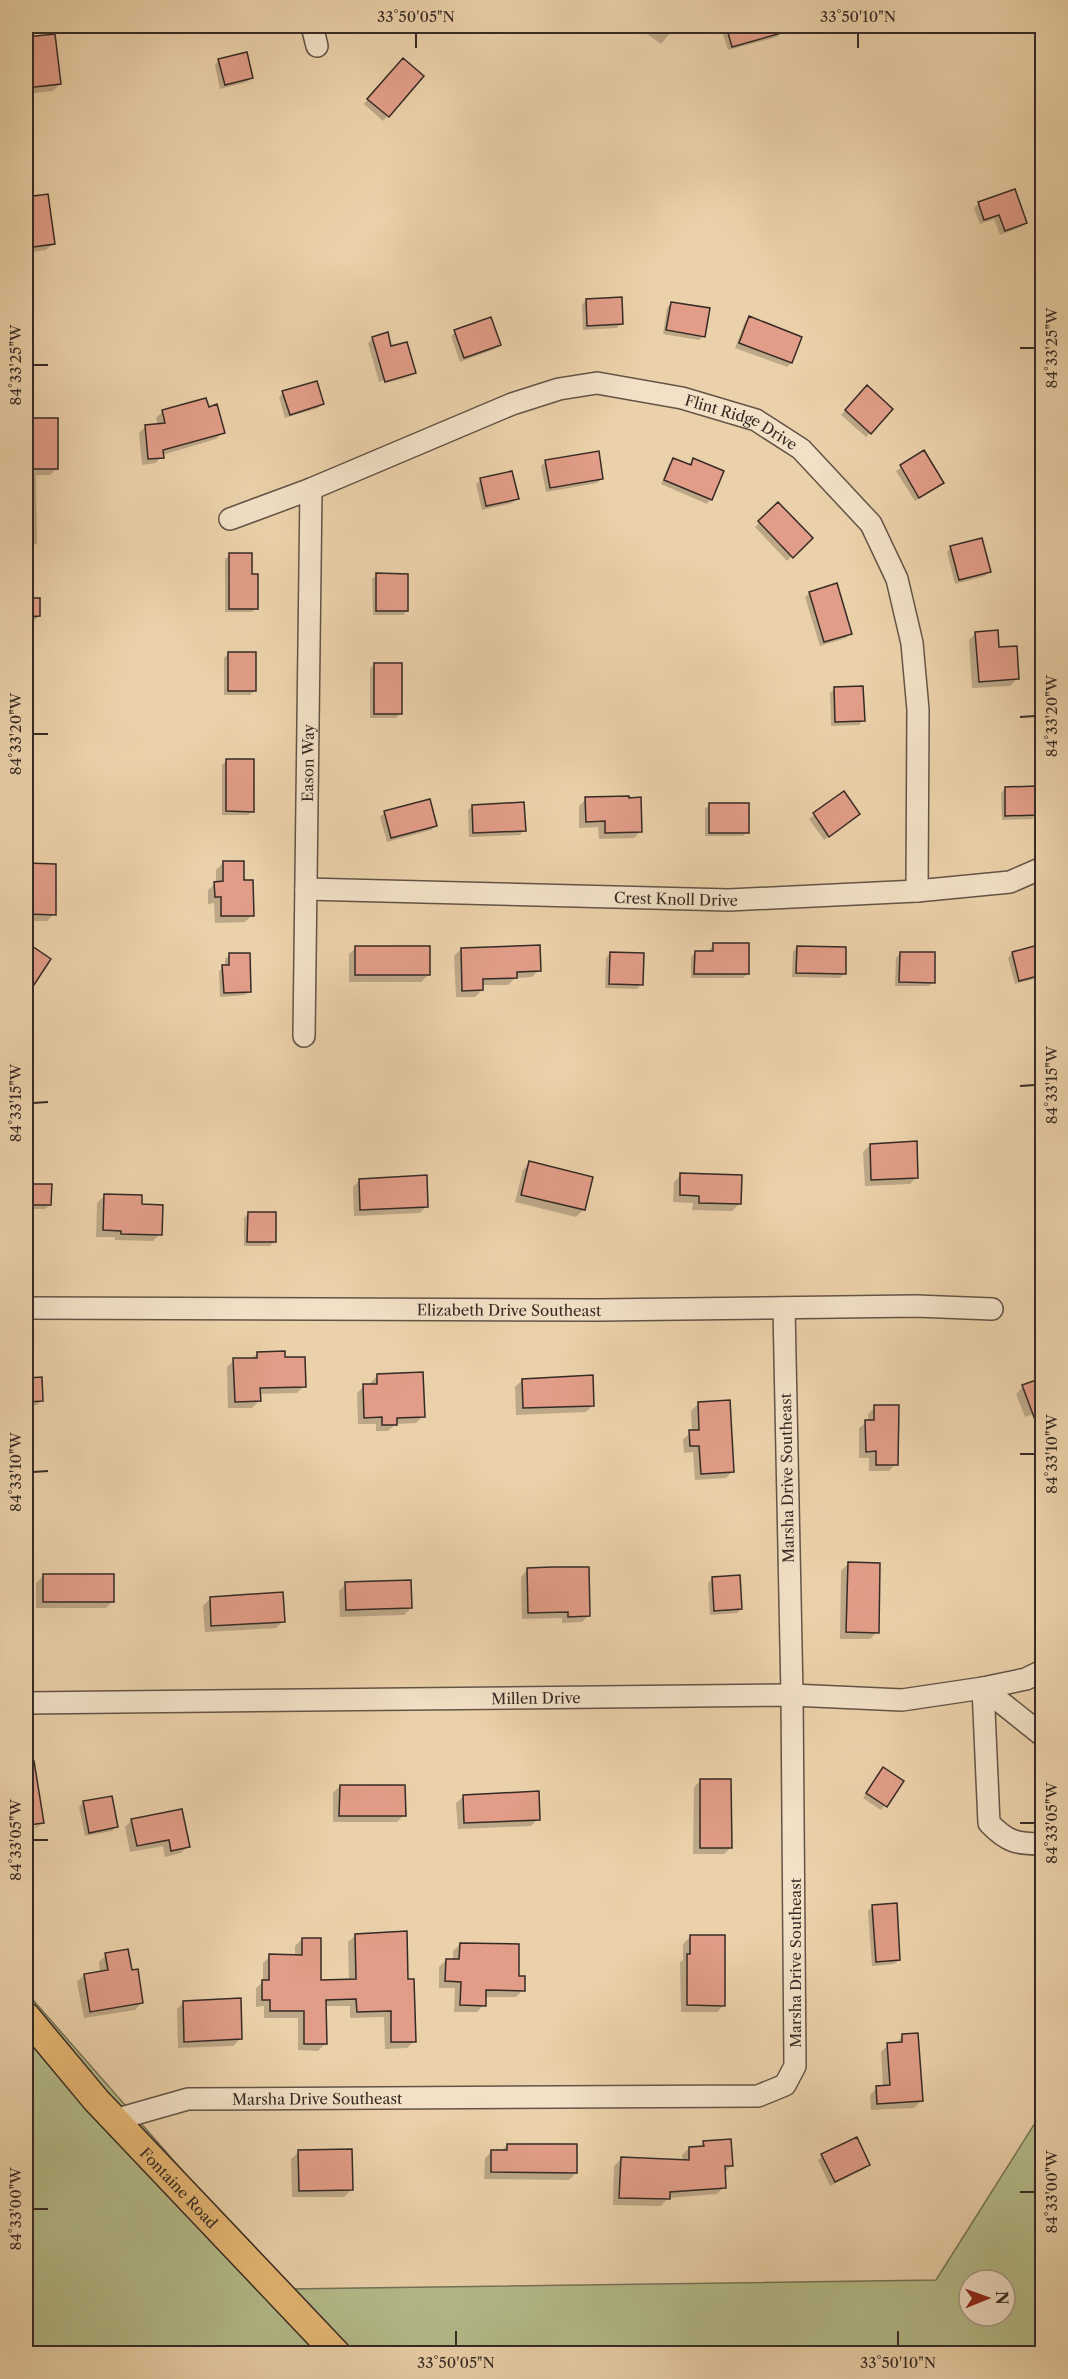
<svg xmlns="http://www.w3.org/2000/svg" width="1068" height="2379" font-family="'Libre Caslon Text',serif">
	<style>
		.green { fill: #b4bc8a; stroke: #757358; stroke-width: 1.5; fill-rule: evenodd }
		.shadow { fill: #0003 }
		.building { fill: #e19d87; stroke: #362a25; stroke-width: 1.5 }
		.lines { fill: none; stroke-linecap: round; stroke-linejoin: round }
		.minor-casing { stroke: #635446; stroke-width: 24 }
		.major-casing { stroke: #362a25; stroke-width: 30 }
		.minor { stroke: #f2e1c7; stroke-width: 21 }
		.major { stroke: #e6b874; stroke-width: 27 }
		.ticks { fill: none; stroke: #362a25; stroke-width: 2 }
		.labels { text-anchor: middle; dominant-baseline: central; stroke-width: 5; stroke-linejoin: round; paint-order: stroke }
		.street-label { font-size: 15px; fill: #362a25; stroke: #f2e1c7 }
		.neatline { fill: none; stroke: #362a25; stroke-width: 2 }
		.ticks-label { font-size: 15px; text-anchor: middle; fill: #362a25 }
	</style>
	<rect width="100%" height="100%" fill="#ebd1a9"/>
	<filter id="stains"><feTurbulence type="fractalNoise" baseFrequency=".00333" numOctaves="4"/><feColorMatrix values="0 0 0 0 .2 0 0 0 0 .09 0 0 0 0 .02 0 0 0 .5 -.17"/></filter>
	<radialGradient id="worn" r=".72"><stop offset=".6" stop-color="#630" stop-opacity="0"/><stop offset="1" stop-color="#630" stop-opacity=".3"/></radialGradient>
	<path class="green" d="M 26,1992 L 286,2289 L 936,2280 L 1042,2112 L 1042,2353 L 26,2353 ZM 969,2280 L 1005,2280 L 1005,2316 L 969,2316 Z"/>
	<path class="shadow" d="M 636,26 L 676,26 L 661,44 Z
		M 729,26 L 779,26 L 781,32 L 777,37 L 728,50 L 722,31 Z
		M 54,35 L 60,84 L 53,91 L 26,94 L 26,39 Z
		M 219,60 L 252,78 L 247,82 L 220,89 L 215,65 Z
		M 398,64 L 422,77 L 383,121 L 364,104 Z
		M 1014,190 L 1026,223 L 1021,227 L 1000,235 L 994,219 L 980,224 L 974,208 L 978,204 Z
		M 46,196 L 53,243 L 46,250 L 26,253 L 26,199 Z
		M 1042,258 L 1042,271 L 1038,262 Z
		M 586,300 L 621,323 L 617,328 L 583,330 L 582,305 Z
		M 672,303 L 704,336 L 699,340 L 663,334 L 667,308 Z
		M 749,318 L 791,363 L 787,367 L 735,348 L 745,322 Z
		M 455,332 L 499,345 L 495,349 L 460,362 L 451,336 Z
		M 373,338 L 414,373 L 411,376 L 411,373 L 379,382 L 368,343 Z
		M 411,376 L 410,377 L 380,385 Z
		M 867,387 L 891,410 L 866,437 L 841,415 Z
		M 283,393 L 322,404 L 318,408 L 285,418 L 279,397 Z
		M 205,399 L 208,408 L 223,432 L 216,439 L 162,455 L 156,463 L 142,465 L 139,433 L 146,426 L 158,425 L 156,418 L 162,412 Z
		M 26,420 L 57,420 L 57,468 L 50,475 L 36,475 L 37,543 L 27,550 L 29,600 L 39,616 L 32,623 L 26,623 Z
		M 924,452 L 942,482 L 915,501 L 896,471 Z
		M 673,459 L 689,464 L 693,460 L 711,499 L 707,504 L 661,484 L 669,464 Z
		M 546,461 L 602,479 L 597,483 L 546,492 L 541,466 Z
		M 480,480 L 517,498 L 512,503 L 482,510 L 476,484 Z
		M 778,504 L 810,538 L 787,561 L 755,527 Z
		M 951,547 L 989,571 L 985,576 L 955,584 L 947,552 Z
		M 230,555 L 250,575 L 256,608 L 252,612 L 225,612 L 225,559 Z
		M 377,575 L 407,611 L 403,615 L 373,615 L 372,579 Z
		M 810,593 L 850,633 L 846,638 L 820,646 L 805,597 Z
		M 976,633 L 998,648 L 1017,679 L 1010,686 L 972,688 L 969,640 Z
		M 229,653 L 254,691 L 250,695 L 224,695 L 224,658 Z
		M 374,665 L 400,713 L 396,718 L 370,718 L 370,669 Z
		M 834,689 L 863,720 L 859,725 L 831,726 L 830,693 Z
		M 227,761 L 253,811 L 248,815 L 222,815 L 222,765 Z
		M 1005,788 L 1037,814 L 1032,819 L 1002,820 L 1001,793 Z
		M 844,793 L 854,818 L 824,840 L 809,819 Z
		M 586,799 L 641,831 L 634,838 L 599,839 L 598,827 L 579,828 L 579,806 Z
		M 710,805 L 747,832 L 743,836 L 705,836 L 705,809 Z
		M 473,806 L 524,830 L 520,835 L 469,837 L 468,810 Z
		M 385,812 L 436,825 L 431,830 L 387,842 L 380,817 Z
		M 223,863 L 243,882 L 252,915 L 245,922 L 215,923 L 214,903 L 208,904 L 208,890 L 216,883 L 216,870 Z
		M 26,865 L 55,866 L 54,914 L 47,921 L 26,921 Z
		M 26,944 L 49,960 L 26,995 Z
		M 714,944 L 748,974 L 743,978 L 691,978 L 691,957 L 695,953 L 709,953 L 710,949 Z
		M 1042,946 L 1042,977 L 1015,984 L 1008,958 L 1012,953 Z
		M 356,947 L 428,975 L 421,982 L 349,982 L 349,954 Z
		M 797,947 L 844,974 L 840,978 L 792,977 L 793,952 Z
		M 461,949 L 539,970 L 532,977 L 515,978 L 508,985 L 482,985 L 482,990 L 475,997 L 456,997 L 454,956 Z
		M 610,953 L 641,984 L 637,989 L 605,988 L 606,958 Z
		M 900,953 L 933,982 L 929,986 L 895,986 L 896,958 Z
		M 230,955 L 250,991 L 245,995 L 220,997 L 219,971 L 225,966 L 225,959 Z
		M 870,1145 L 917,1177 L 910,1184 L 865,1186 L 863,1152 Z
		M 530,1163 L 591,1178 L 583,1210 L 576,1217 L 515,1202 L 523,1170 Z
		M 681,1175 L 739,1204 L 732,1211 L 692,1210 L 693,1203 L 673,1202 L 674,1182 Z
		M 360,1180 L 427,1206 L 420,1213 L 354,1216 L 353,1187 Z
		M 32,1185 L 50,1205 L 45,1209 L 27,1209 L 28,1190 Z
		M 104,1196 L 140,1206 L 160,1234 L 153,1241 L 115,1240 L 115,1237 L 96,1237 L 97,1203 Z
		M 248,1214 L 274,1242 L 270,1246 L 244,1246 L 244,1218 Z
		M 257,1354 L 284,1358 L 304,1386 L 297,1393 L 259,1394 L 259,1401 L 252,1408 L 228,1408 L 227,1367 L 234,1360 L 251,1359 Z
		M 377,1376 L 423,1416 L 416,1423 L 396,1424 L 388,1431 L 376,1431 L 376,1424 L 358,1424 L 357,1393 L 364,1386 L 370,1386 L 370,1383 Z
		M 26,1379 L 40,1379 L 41,1401 L 37,1405 L 26,1406 Z
		M 1042,1379 L 1042,1411 L 1025,1417 L 1016,1394 L 1023,1387 Z
		M 522,1380 L 593,1405 L 586,1412 L 516,1415 L 515,1387 Z
		M 698,1404 L 733,1471 L 726,1478 L 695,1480 L 693,1452 L 684,1453 L 683,1439 L 692,1432 L 691,1411 Z
		M 875,1407 L 896,1464 L 889,1471 L 869,1471 L 869,1458 L 859,1458 L 859,1428 L 868,1421 L 868,1414 Z
		M 848,1564 L 877,1632 L 870,1639 L 840,1639 L 841,1571 Z
		M 528,1569 L 589,1615 L 582,1622 L 562,1623 L 562,1618 L 522,1619 L 521,1577 Z
		M 43,1576 L 113,1601 L 106,1608 L 36,1608 L 36,1583 Z
		M 713,1578 L 741,1609 L 737,1613 L 710,1615 L 708,1583 Z
		M 346,1584 L 411,1608 L 404,1615 L 340,1617 L 339,1591 Z
		M 210,1599 L 283,1621 L 276,1628 L 205,1632 L 203,1606 Z
		M 879,1773 L 902,1781 L 881,1810 L 863,1798 Z
		M 701,1780 L 731,1847 L 724,1854 L 693,1854 L 694,1787 Z
		M 37,1786 L 42,1822 L 38,1827 L 26,1829 L 39,1825 L 39,1822 L 26,1824 L 26,1788 Z
		M 340,1786 L 404,1815 L 397,1822 L 333,1822 L 333,1793 Z
		M 464,1796 L 538,1819 L 531,1826 L 458,1829 L 456,1803 Z
		M 84,1802 L 116,1827 L 112,1831 L 85,1836 L 79,1807 Z
		M 132,1820 L 188,1846 L 181,1853 L 165,1857 L 163,1846 L 130,1852 L 125,1827 Z
		M 873,1906 L 899,1960 L 894,1964 L 872,1966 L 868,1911 Z
		M 356,1935 L 406,1980 L 414,2041 L 407,2048 L 385,2049 L 384,2017 L 350,2018 L 350,2006 L 325,2006 L 325,2044 L 318,2051 L 298,2050 L 298,2018 L 264,2018 L 264,2006 L 256,2007 L 256,1988 L 263,1982 L 263,1963 L 270,1956 L 295,1956 L 295,1946 L 302,1939 L 320,1982 L 349,1981 L 348,1942 Z
		M 690,1937 L 724,2005 L 717,2012 L 681,2012 L 680,1962 L 683,1960 L 683,1944 Z
		M 460,1944 L 517,1977 L 523,1990 L 516,1997 L 485,1997 L 484,2005 L 477,2012 L 454,2012 L 455,1988 L 439,1988 L 439,1967 L 446,1960 L 453,1960 L 453,1951 Z
		M 106,1955 L 130,1972 L 142,2002 L 135,2010 L 84,2018 L 77,1982 L 84,1975 L 100,1972 L 99,1962 Z
		M 184,2002 L 240,2039 L 233,2046 L 178,2048 L 177,2009 Z
		M 903,2035 L 921,2101 L 914,2108 L 871,2110 L 870,2095 L 877,2088 L 883,2087 L 881,2052 L 888,2045 L 896,2044 Z
		M 704,2142 L 732,2165 L 725,2172 L 724,2187 L 717,2194 L 668,2198 L 661,2206 L 613,2205 L 614,2166 L 621,2159 L 683,2161 L 682,2155 L 689,2148 L 698,2148 Z
		M 507,2145 L 576,2173 L 569,2180 L 484,2179 L 485,2158 L 492,2151 L 501,2151 Z
		M 299,2152 L 351,2190 L 344,2197 L 292,2197 L 291,2159 Z
		M 822,2156 L 868,2164 L 864,2169 L 830,2186 L 818,2160 Z"/>
	<path class="building" d="M 726,26 L 791,26 L 792,30 L 732,47 Z
		M 55,34 L 61,84 L 26,88 L 26,37 Z
		M 247,52 L 253,78 L 225,85 L 218,59 Z
		M 403,58 L 424,76 L 389,117 L 367,99 Z
		M 1015,189 L 1027,223 L 1005,231 L 999,215 L 984,220 L 978,202 Z
		M 48,194 L 55,244 L 26,248 L 26,197 Z
		M 622,297 L 623,324 L 587,326 L 586,299 Z
		M 671,302 L 710,308 L 705,337 L 666,330 Z
		M 749,316 L 802,337 L 792,363 L 739,343 Z
		M 491,317 L 501,345 L 464,358 L 454,330 Z
		M 388,332 L 391,346 L 407,342 L 416,373 L 385,382 L 372,337 Z
		M 317,381 L 324,404 L 290,415 L 282,391 Z
		M 867,385 L 893,409 L 871,434 L 845,410 Z
		M 206,398 L 209,407 L 217,404 L 225,433 L 163,450 L 164,458 L 148,459 L 145,425 L 165,423 L 162,410 Z
		M 26,418 L 58,418 L 58,469 L 26,469 Z
		M 924,450 L 944,483 L 919,498 L 900,465 Z
		M 599,451 L 603,479 L 550,488 L 545,460 Z
		M 673,458 L 691,465 L 693,458 L 724,471 L 712,500 L 664,480 Z
		M 512,471 L 519,499 L 486,506 L 480,478 Z
		M 778,502 L 813,538 L 793,558 L 758,521 Z
		M 982,538 L 991,572 L 959,580 L 950,546 Z
		M 229,553 L 252,553 L 252,574 L 258,574 L 258,609 L 229,609 Z
		M 376,573 L 408,574 L 408,611 L 376,611 Z
		M 837,583 L 852,634 L 824,642 L 809,592 Z
		M 26,598 L 40,598 L 40,616 L 26,617 Z
		M 998,630 L 999,647 L 1017,646 L 1019,679 L 979,682 L 975,632 Z
		M 228,652 L 256,652 L 256,691 L 228,691 Z
		M 374,663 L 402,663 L 402,714 L 374,714 Z
		M 863,686 L 865,721 L 835,722 L 834,687 Z
		M 226,759 L 254,759 L 254,812 L 226,811 Z
		M 1037,786 L 1038,815 L 1005,816 L 1005,787 Z
		M 844,791 L 860,814 L 829,837 L 813,813 Z
		M 629,796 L 629,798 L 641,797 L 642,832 L 605,833 L 605,821 L 586,822 L 585,797 Z
		M 430,799 L 437,826 L 391,838 L 384,811 Z
		M 524,802 L 526,831 L 473,833 L 472,805 Z
		M 709,803 L 749,803 L 749,833 L 709,833 Z
		M 223,861 L 244,861 L 244,880 L 253,880 L 254,916 L 221,916 L 221,897 L 215,897 L 214,882 L 223,881 Z
		M 26,863 L 56,864 L 56,915 L 26,914 Z
		M 26,942 L 51,959 L 26,997 Z
		M 713,943 L 749,943 L 749,974 L 694,974 L 695,951 L 713,951 Z
		M 1042,944 L 1042,975 L 1019,981 L 1012,952 Z
		M 540,945 L 541,971 L 517,972 L 517,978 L 483,979 L 483,990 L 462,991 L 461,948 Z
		M 355,946 L 430,946 L 430,975 L 355,975 Z
		M 797,946 L 846,947 L 846,974 L 796,973 Z
		M 610,952 L 644,953 L 643,985 L 609,984 Z
		M 900,952 L 935,952 L 935,983 L 899,982 Z
		M 229,953 L 250,953 L 251,992 L 224,993 L 222,965 L 229,965 Z
		M 917,1141 L 918,1178 L 871,1180 L 870,1144 Z
		M 529,1161 L 593,1177 L 585,1210 L 521,1195 Z
		M 680,1173 L 742,1175 L 741,1204 L 699,1203 L 699,1196 L 680,1195 Z
		M 427,1175 L 428,1207 L 360,1210 L 359,1179 Z
		M 32,1184 L 52,1184 L 51,1205 L 31,1205 Z
		M 104,1194 L 142,1195 L 142,1204 L 163,1205 L 162,1235 L 121,1234 L 121,1231 L 103,1230 Z
		M 248,1212 L 276,1212 L 276,1242 L 247,1242 Z
		M 285,1351 L 285,1357 L 305,1357 L 306,1387 L 260,1388 L 261,1401 L 235,1402 L 233,1358 L 257,1358 L 257,1352 Z
		M 423,1372 L 425,1417 L 397,1418 L 397,1425 L 382,1425 L 382,1417 L 364,1418 L 363,1384 L 377,1384 L 377,1374 Z
		M 593,1375 L 594,1406 L 523,1408 L 522,1379 Z
		M 42,1377 L 43,1401 L 26,1402 L 26,1378 Z
		M 1042,1378 L 1042,1435 L 1041,1436 L 1022,1385 Z
		M 730,1400 L 734,1472 L 701,1474 L 699,1446 L 690,1446 L 689,1430 L 699,1430 L 698,1402 Z
		M 874,1405 L 899,1405 L 898,1465 L 876,1465 L 876,1451 L 866,1452 L 865,1420 L 874,1420 Z
		M 848,1562 L 880,1563 L 879,1633 L 846,1632 Z
		M 552,1567 L 589,1567 L 590,1616 L 568,1617 L 568,1612 L 528,1613 L 527,1568 Z
		M 43,1574 L 114,1574 L 114,1602 L 43,1602 Z
		M 740,1575 L 742,1609 L 714,1611 L 712,1577 Z
		M 411,1580 L 412,1608 L 346,1610 L 345,1582 Z
		M 283,1592 L 285,1622 L 211,1626 L 210,1597 Z
		M 26,1761 L 34,1761 L 44,1823 L 29,1825 L 28,1816 L 26,1817 Z
		M 883,1767 L 904,1781 L 887,1807 L 866,1793 Z
		M 700,1779 L 731,1779 L 732,1848 L 700,1848 Z
		M 340,1785 L 405,1785 L 406,1816 L 339,1816 Z
		M 539,1791 L 540,1820 L 464,1823 L 463,1795 Z
		M 112,1796 L 118,1827 L 89,1833 L 83,1801 Z
		M 182,1809 L 190,1847 L 171,1851 L 169,1840 L 137,1846 L 131,1819 Z
		M 897,1903 L 900,1960 L 876,1962 L 872,1905 Z
		M 407,1931 L 408,1979 L 414,1979 L 416,2042 L 391,2042 L 391,2011 L 357,2012 L 356,1999 L 326,2000 L 327,2044 L 304,2044 L 304,2011 L 270,2011 L 270,2000 L 262,2000 L 262,1980 L 269,1980 L 269,1954 L 302,1955 L 302,1938 L 321,1938 L 321,1980 L 356,1979 L 355,1934 Z
		M 690,1935 L 725,1935 L 725,2006 L 687,2005 L 687,1954 L 690,1954 Z
		M 460,1943 L 519,1944 L 519,1976 L 525,1976 L 525,1991 L 486,1990 L 486,2006 L 460,2005 L 461,1982 L 445,1981 L 446,1959 L 459,1959 Z
		M 128,1949 L 132,1970 L 138,1969 L 143,2003 L 90,2012 L 84,1974 L 108,1970 L 105,1953 Z
		M 241,1998 L 242,2039 L 184,2042 L 183,2001 Z
		M 918,2033 L 923,2101 L 877,2104 L 876,2086 L 890,2085 L 887,2043 L 902,2042 L 902,2034 Z
		M 857,2137 L 870,2165 L 835,2182 L 821,2154 Z
		M 731,2139 L 733,2166 L 725,2166 L 726,2188 L 670,2192 L 670,2199 L 619,2198 L 621,2157 L 689,2160 L 689,2147 L 704,2146 L 703,2141 Z
		M 507,2144 L 577,2144 L 577,2173 L 491,2172 L 491,2150 L 507,2150 Z
		M 352,2149 L 353,2190 L 299,2191 L 298,2150 Z"/>
	<g class="lines">
		<g class="minor-casing">
			<g id="minor">
				<path d="M 312,26 L 317,46"/>
				<path id="s1" d="M 230,519 L 311,489 L 512,404 L 559,389 L 597,383 L 682,398 L 756,420 L 801,449 L 871,524 L 897,579 L 912,643 L 918,710 L 917,891"/>
				<path id="s2" d="M 306,889 L 729,900 L 917,891 L 1010,882 L 1042,868"/>
				<path id="s3" d="M 304,1036 L 311,489"/>
				<path id="s4" d="M 26,1308 L 599,1310 L 916,1306 L 992,1309"/>
				<path id="s5" d="M 26,1703 L 792,1695 L 902,1700 L 983,1688 L 1026,1679 L 1042,1671"/>
				<path d="M 1042,1735 L 983,1688 L 989,1823 C 1007,1842 1017,1844 1042,1844"/>
				<path id="s6" d="M 114,2120 L 188,2099 L 758,2096 L 785,2085 L 795,2066 L 792,1695 L 784,1308"/>
			</g>
		</g>
		<g class="major-casing">
			<g id="major">
				<path id="s7" d="M 26,2016 L 96,2100 L 337,2354"/>
			</g>
		</g>
		<use href="#minor" class="minor"/>
		<use href="#major" class="major"/>
	</g>
	<path class="ticks" d="M 416,33 L 416,48M 858,33 L 858,48M 1020,348 L 1035,348M 33,365 L 48,365M 1020,717 L 1035,716M 33,734 L 48,734M 1020,1086 L 1035,1085M 33,1103 L 48,1102M 1020,1454 L 1035,1454M 33,1472 L 48,1471M 1020,1823 L 1035,1823M 33,1840 L 48,1840M 1020,2192 L 1035,2192M 33,2209 L 48,2209M 456,2331 L 456,2346M 898,2331 L 898,2346"/>
	<g class="labels">
		<g class="street-label">
			<text stroke="none"><textPath href="#s1" startOffset="543">Flint Ridge Drive</textPath></text>
			<text stroke="none"><textPath href="#s3" startOffset="273">Eason Way</textPath></text>
			<text stroke="none"><textPath href="#s2" startOffset="370">Crest Knoll Drive</textPath></text>
			<text stroke="none"><textPath href="#s4" startOffset="483">Elizabeth Drive Southeast</textPath></text>
			<text transform="translate(787 1478) rotate(-91)">Marsha Drive Southeast</text>
			<text stroke="none"><textPath href="#s5" startOffset="510">Millen Drive</textPath></text>
			<text transform="translate(795 1963) rotate(-90)">Marsha Drive Southeast</text>
			<text stroke="none"><textPath href="#s6" startOffset="206">Marsha Drive Southeast</textPath></text>
			<text stroke="none"><textPath href="#s7" startOffset="230">Fontaine Road</textPath></text>
		</g>
	</g>
	<rect width="1068" height="2379" fill="none" stroke="#ebd1a9" stroke-width="66"/>
	<g transform="translate(987 2298) rotate(89)"><circle r="28" fill="#f2e1c7" stroke="#a79886" stroke-width="1.5"/>
	<path d="M0-4.5L10 22L0 15L-10 22Z" fill="#8f2418"/>
	<text y="-9" font-size="16" font-weight="bold" text-anchor="middle" fill="#362a25">N</text>
	</g>
	<rect x="33" y="33" width="1002" height="2313" class="neatline"/>
	<g class="ticks-label">
		<text x="416" y="22">33°50'05"N</text>
		<text x="858" y="22">33°50'10"N</text>
		<text transform="translate(1052 348) rotate(-90)" y="5">84°33'25"W</text>
		<text transform="translate(16 365) rotate(-90)" y="5">84°33'25"W</text>
		<text transform="translate(1052 716) rotate(-90)" y="5">84°33'20"W</text>
		<text transform="translate(16 734) rotate(-90)" y="5">84°33'20"W</text>
		<text transform="translate(1052 1085) rotate(-90)" y="5">84°33'15"W</text>
		<text transform="translate(16 1103) rotate(-90)" y="5">84°33'15"W</text>
		<text transform="translate(1052 1454) rotate(-90)" y="5">84°33'10"W</text>
		<text transform="translate(16 1472) rotate(-90)" y="5">84°33'10"W</text>
		<text transform="translate(1052 1823) rotate(-90)" y="5">84°33'05"W</text>
		<text transform="translate(16 1840) rotate(-90)" y="5">84°33'05"W</text>
		<text transform="translate(1052 2192) rotate(-90)" y="5">84°33'00"W</text>
		<text transform="translate(16 2209) rotate(-90)" y="5">84°33'00"W</text>
		<text x="456" y="2368">33°50'05"N</text>
		<text x="898" y="2368">33°50'10"N</text>
	</g>
	<rect width="100%" height="100%" filter="url(#stains)"/>
	<rect width="100%" height="100%" fill="url(#worn)"/>
</svg>
